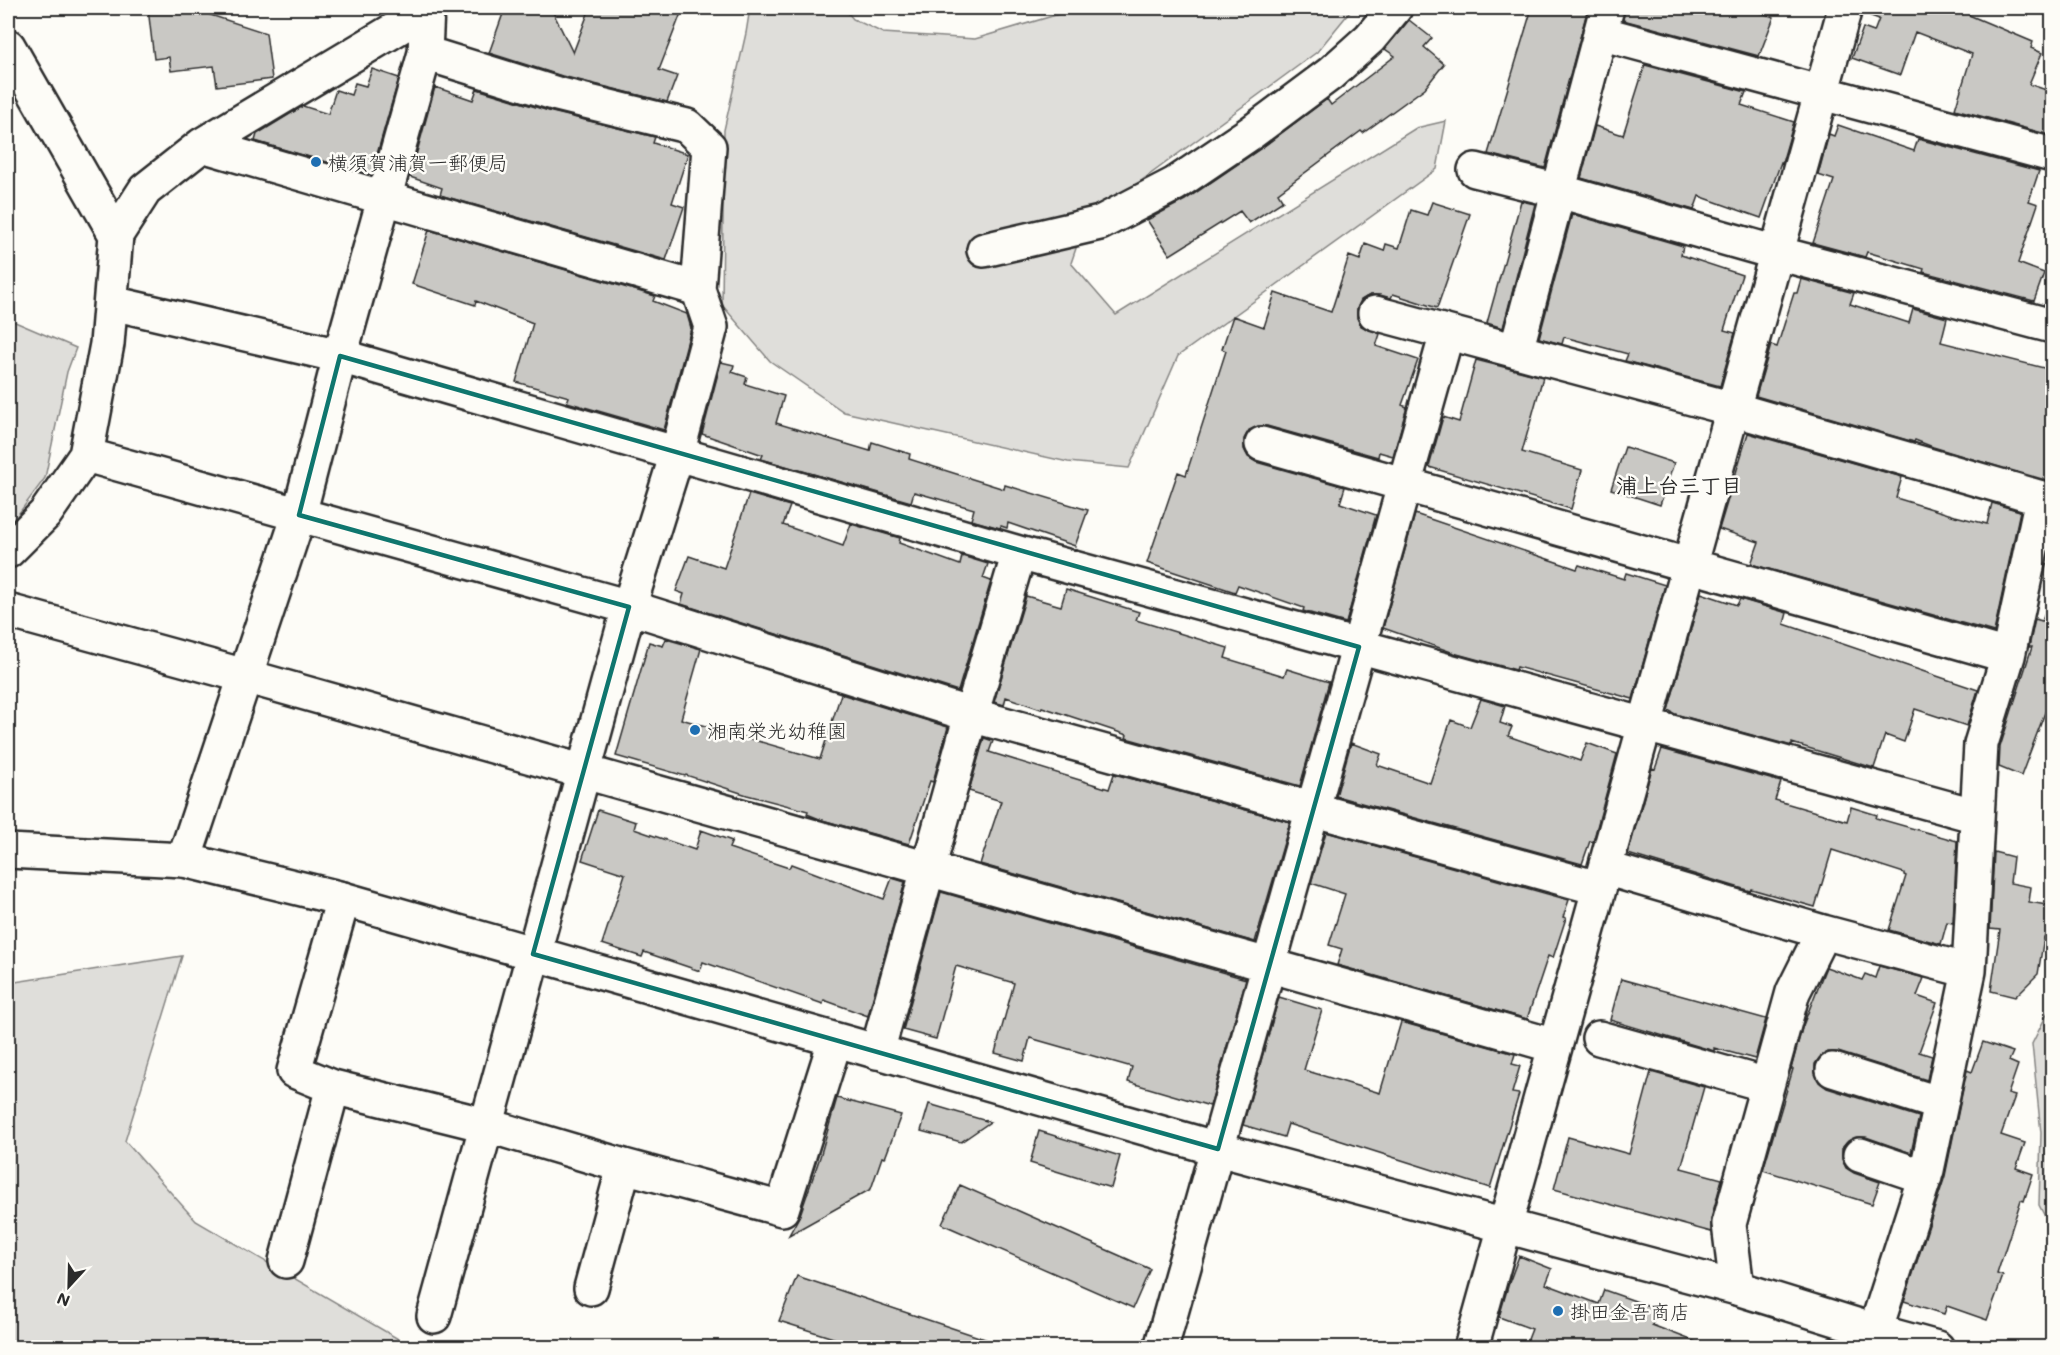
<svg xmlns="http://www.w3.org/2000/svg" width="2060" height="1355" font-family="Mali,'Klee One',sans-serif">
	<style>
		.green { fill: #dfdeda; stroke: #858482; stroke-width: 1.5 }
		.building { fill: #c9c8c4; stroke: #2b2b2b; stroke-width: 1.5 }
		.lines { fill: none; stroke-linecap: round; stroke-linejoin: round }
		.minor-casing { stroke: #2b2b2b; stroke-width: 38 }
		.tertiary-casing { stroke: #2b2b2b; stroke-width: 38 }
		.minor { stroke: #fdfcf7; stroke-width: 33 }
		.tertiary { stroke: #fdfcf7; stroke-width: 33 }
		.marked { fill: none; stroke: #0f766e; stroke-width: 4.5; stroke-linejoin: round }
		.poi-dot { fill: #1f6fb2; stroke: #fdfcf7; stroke-width: 2 }
		.labels { text-anchor: middle; dominant-baseline: central; stroke-width: 5; stroke-linejoin: round; paint-order: stroke }
		.poi-label { font-size: 20px; fill: #2b2b2b; stroke: #fdfcf7; text-anchor: start }
		.neighbourhood-label { font-size: 21px; font-weight: bold; fill: #2b2b2b; stroke: #fdfcf7 }
	</style>
	<rect width="100%" height="100%" fill="#fdfcf7"/>
	<filter id="ink" filterUnits="userSpaceOnUse"><feTurbulence type="fractalNoise" baseFrequency=".0167" numOctaves="2"/><feDisplacementMap in="SourceGraphic" scale="12" xChannelSelector="R" yChannelSelector="G"/><feConvolveMatrix kernelMatrix="1 2 1 2 8 2 1 2 1" color-interpolation-filters="sRGB"/></filter>
	<g filter="url(#ink)">
		<path class="green" d="M 750,8 L 844,8 L 853,19 L 883,33 L 975,39 L 1059,14 L 1064,8 L 1353,8 L 1317,52 L 1085,222 L 1071,263 L 1116,315 L 1416,128 L 1446,121 L 1437,169 L 1178,356 L 1129,468 L 1068,462 L 844,412 L 770,361 L 722,305 L 724,130 L 746,33 Z
			M 8,319 L 76,348 L 67,372 L 45,478 L 8,528 Z
			M 182,956 L 125,1141 L 196,1221 L 412,1347 L 8,1347 L 8,981 L 15,982 Z
			M 2052,1004 L 2052,1230 L 2039,1205 L 2041,1133 L 2032,1044 Z"/>
		<path class="building" d="M 148,8 L 189,8 L 266,33 L 272,79 L 217,86 L 214,66 L 171,71 L 169,57 L 154,59 Z
			M 505,8 L 551,8 L 573,53 L 590,8 L 683,8 L 659,70 L 677,76 L 667,102 L 562,76 L 489,53 Z
			M 1532,8 L 1588,8 L 1545,168 L 1488,154 Z
			M 1625,8 L 1746,8 L 1774,17 L 1759,56 L 1623,20 Z
			M 1863,8 L 1972,8 L 1969,15 L 2033,42 L 2031,48 L 2042,53 L 2029,84 L 2052,92 L 2052,127 L 2050,135 L 1955,109 L 1972,54 L 1915,32 L 1900,75 L 1852,58 L 1863,28 L 1874,32 L 1879,19 L 1863,13 Z
			M 1409,20 L 1432,38 L 1424,47 L 1444,64 L 1425,88 L 1363,133 L 1361,131 L 1278,193 L 1283,201 L 1249,223 L 1240,211 L 1170,255 L 1147,220 L 1185,200 L 1263,147 L 1327,99 L 1331,105 L 1395,56 L 1385,49 Z
			M 1645,65 L 1746,92 L 1741,105 L 1794,122 L 1782,163 L 1781,162 L 1761,218 L 1699,196 L 1694,210 L 1581,178 L 1595,126 L 1623,135 Z
			M 372,69 L 399,78 L 371,175 L 255,141 L 257,134 L 303,106 L 328,114 L 336,90 L 351,95 L 355,83 L 366,86 Z
			M 435,87 L 473,100 L 477,89 L 552,112 L 655,137 L 653,143 L 688,154 L 672,203 L 684,207 L 666,260 L 440,195 L 442,188 L 410,177 Z
			M 1838,125 L 1914,151 L 1918,139 L 2039,171 L 2029,201 L 2038,204 L 2018,263 L 2044,273 L 2034,301 L 1923,272 L 1924,269 L 1867,252 L 1865,257 L 1813,243 L 1834,180 L 1818,175 L 1829,134 L 1834,136 Z
			M 1521,201 L 1535,204 L 1503,328 L 1487,323 Z
			M 1432,202 L 1470,214 L 1437,308 L 1393,294 L 1391,298 L 1380,295 L 1370,295 L 1361,300 L 1357,309 L 1357,318 L 1361,326 L 1380,334 L 1376,346 L 1418,360 L 1402,405 L 1407,407 L 1393,456 L 1379,452 L 1378,457 L 1267,426 L 1258,426 L 1249,430 L 1244,439 L 1244,449 L 1248,457 L 1256,462 L 1345,487 L 1340,503 L 1376,515 L 1346,623 L 1303,611 L 1304,608 L 1238,585 L 1235,592 L 1147,563 L 1178,472 L 1186,475 L 1226,351 L 1222,349 L 1233,316 L 1264,327 L 1275,293 L 1331,312 L 1349,256 L 1360,260 L 1365,244 L 1384,251 L 1386,244 L 1399,248 L 1411,210 L 1427,215 Z
			M 1572,214 L 1683,246 L 1681,255 L 1742,275 L 1724,330 L 1735,333 L 1720,386 L 1625,361 L 1628,354 L 1564,337 L 1562,344 L 1539,338 Z
			M 429,230 L 655,296 L 653,301 L 687,314 L 691,328 L 664,430 L 567,402 L 569,397 L 516,382 L 533,323 L 476,301 L 475,305 L 412,284 Z
			M 1801,279 L 1854,293 L 1850,304 L 1909,323 L 1913,309 L 1947,318 L 1941,342 L 2052,370 L 2052,483 L 1933,447 L 1915,440 L 1914,442 L 1756,396 L 1771,345 L 1777,347 L 1794,293 L 1797,293 Z
			M 1476,360 L 1543,377 L 1522,452 L 1582,470 L 1571,509 L 1429,467 L 1443,417 L 1459,422 Z
			M 721,362 L 734,365 L 732,372 L 747,377 L 745,384 L 784,396 L 776,423 L 870,451 L 872,442 L 910,454 L 909,459 L 1004,489 L 1005,485 L 1088,510 L 1075,546 L 1008,523 L 1007,528 L 1001,526 L 1000,528 L 971,520 L 974,509 L 914,492 L 911,502 L 761,459 L 763,455 L 702,434 Z
			M 1748,433 L 1902,477 L 1896,498 L 1955,516 L 1987,524 L 1992,503 L 2020,511 L 1994,632 L 1751,564 L 1759,542 L 1719,529 Z
			M 1625,447 L 1674,463 L 1660,505 L 1611,489 Z
			M 749,494 L 790,506 L 783,525 L 843,546 L 851,524 L 900,538 L 899,543 L 960,565 L 962,556 L 988,564 L 983,578 L 991,581 L 958,691 L 681,604 L 684,594 L 676,591 L 689,556 L 724,568 Z
			M 1415,514 L 1577,569 L 1579,565 L 1624,579 L 1626,573 L 1665,585 L 1633,699 L 1517,667 L 1516,670 L 1457,654 L 1383,628 Z
			M 1066,589 L 1139,612 L 1136,620 L 1228,648 L 1225,658 L 1284,676 L 1287,669 L 1329,682 L 1300,786 L 1126,738 L 1127,735 L 1042,707 L 1041,709 L 1006,697 L 1004,705 L 994,702 L 1026,596 L 1061,606 Z
			M 1701,593 L 1737,605 L 1740,599 L 1787,613 L 1784,624 L 1978,690 L 1967,726 L 1915,709 L 1904,742 L 1885,735 L 1874,768 L 1792,743 L 1792,746 L 1675,714 L 1668,710 Z
			M 2051,598 L 2052,694 L 2021,776 L 1999,767 L 2000,747 L 2032,647 L 2029,647 L 2035,619 L 2042,621 Z
			M 666,639 L 701,649 L 681,719 L 820,759 L 841,694 L 948,727 L 933,782 L 930,781 L 909,844 L 822,820 L 807,814 L 808,811 L 747,795 L 686,775 L 685,776 L 616,756 L 649,642 L 663,646 Z
			M 1481,699 L 1505,706 L 1500,723 L 1512,727 L 1508,736 L 1580,761 L 1587,743 L 1617,754 L 1593,842 L 1590,841 L 1582,864 L 1336,796 L 1351,743 L 1381,754 L 1377,765 L 1430,783 L 1451,720 L 1470,727 Z
			M 984,738 L 993,741 L 989,752 L 1109,789 L 1114,774 L 1290,822 L 1255,942 L 980,864 L 1001,801 L 969,791 Z
			M 1662,749 L 1781,782 L 1775,800 L 1847,821 L 1851,807 L 1877,815 L 1876,818 L 1957,841 L 1953,923 L 1947,922 L 1941,944 L 1889,930 L 1906,876 L 1904,875 L 1904,873 L 1832,850 L 1815,907 L 1751,889 L 1750,891 L 1628,854 L 1652,768 L 1655,769 Z
			M 598,810 L 636,822 L 634,829 L 695,850 L 701,830 L 732,841 L 729,848 L 789,868 L 791,864 L 884,899 L 892,878 L 905,882 L 868,1016 L 824,1000 L 823,1004 L 703,962 L 700,971 L 644,952 L 642,957 L 602,944 L 625,874 L 582,860 Z
			M 1326,832 L 1569,900 L 1563,917 L 1566,918 L 1553,958 L 1548,956 L 1527,1019 L 1337,965 L 1342,949 L 1329,945 L 1345,894 L 1311,883 Z
			M 1994,852 L 2013,857 L 2010,883 L 2031,887 L 2029,902 L 2052,906 L 2052,938 L 2044,937 L 2038,974 L 2015,997 L 1991,991 L 2000,930 L 1990,929 Z
			M 941,892 L 1246,979 L 1210,1106 L 1128,1082 L 1132,1067 L 1030,1038 L 1024,1061 L 995,1053 L 1014,983 L 956,966 L 936,1039 L 903,1030 Z
			M 1879,966 L 1924,978 L 1917,996 L 1937,1003 L 1919,1052 L 1932,1056 L 1927,1080 L 1838,1052 L 1828,1052 L 1820,1057 L 1815,1064 L 1815,1073 L 1819,1082 L 1827,1088 L 1919,1117 L 1911,1153 L 1866,1137 L 1857,1137 L 1848,1141 L 1842,1148 L 1842,1159 L 1846,1168 L 1854,1173 L 1880,1182 L 1872,1204 L 1763,1170 L 1793,1069 L 1791,1069 L 1802,1028 L 1826,967 L 1862,980 L 1865,974 L 1875,978 Z
			M 1621,979 L 1766,1019 L 1755,1059 L 1714,1048 L 1714,1051 L 1610,1020 Z
			M 1279,997 L 1322,1010 L 1304,1070 L 1380,1093 L 1401,1022 L 1515,1054 L 1512,1064 L 1520,1066 L 1512,1093 L 1519,1094 L 1490,1188 L 1288,1124 L 1284,1137 L 1243,1125 Z
			M 1983,1042 L 2013,1052 L 2009,1061 L 2018,1065 L 2008,1094 L 2015,1096 L 2001,1135 L 2025,1143 L 2016,1168 L 2033,1174 L 2024,1201 L 2021,1200 L 1997,1274 L 2003,1276 L 1987,1320 L 1947,1306 L 1944,1314 L 1904,1301 L 1945,1176 L 1967,1070 L 1972,1072 Z
			M 1651,1072 L 1704,1087 L 1681,1168 L 1722,1179 L 1711,1219 L 1711,1232 L 1554,1189 L 1568,1137 L 1629,1154 Z
			M 837,1098 L 901,1115 L 885,1158 L 882,1157 L 871,1189 L 789,1235 L 800,1215 L 820,1157 Z
			M 929,1104 L 990,1122 L 961,1142 L 921,1131 Z
			M 1039,1131 L 1120,1156 L 1111,1188 L 1030,1163 Z
			M 960,1185 L 1150,1269 L 1133,1308 L 942,1224 Z
			M 1519,1256 L 1552,1269 L 1546,1284 L 1599,1304 L 1604,1290 L 1658,1309 L 1652,1325 L 1704,1345 L 1704,1347 L 1525,1347 L 1532,1329 L 1499,1317 L 1509,1283 Z
			M 797,1276 L 994,1342 L 993,1347 L 862,1347 L 779,1321 Z"/>
		<g class="lines">
			<g class="minor-casing">
				<path id="minor" d="M 1600,33 L 2052,155
					M 8,46 L 116,235
					M 425,53 L 557,94 L 687,126 L 709,147 L 698,289
					M 202,145 L 698,289 L 711,327 L 677,454 L 629,607 L 434,1316
					M 1475,170 L 1559,191 L 1777,253 L 2052,326
					M 984,250 L 1100,223 L 1175,184 L 1252,132 L 1330,74 L 1370,38 L 1395,8
					M 112,303 L 340,356 L 1019,553 L 1977,816
					M 1375,313 L 1733,409 L 2042,498 L 2008,656 L 1981,744 L 1969,971 L 1927,1170 L 1875,1331
					M 1516,351 L 1607,8
					M 1262,444 L 2008,656
					M 86,455 L 629,607 L 971,715 L 1598,888
					M 8,551 L 45,514 L 86,455 L 107,344 L 116,235 L 145,190 L 202,145 L 431,8
					M 8,611 L 245,676 L 1555,1046
					M 184,860 L 299,515 L 340,356 L 425,53 L 427,8
					M 1605,868 L 1823,932 L 1969,971
					M 343,899 L 294,1071 L 333,1087 L 486,1125 L 624,1166 L 782,1209 L 835,1041
					M 1599,1038 L 1767,1085
					M 877,1052 L 971,715 L 1019,553
					M 1833,1070 L 1941,1104
					M 1860,1155 L 1925,1177
					M 286,1261 L 333,1087
					M 591,1288 L 624,1166
					M 1737,1288 L 1729,1224 L 1793,992 L 1823,932
					M 1161,1348 L 1447,333
					M 1471,1348 L 1845,8"/>
			</g>
			<g class="tertiary-casing">
				<path id="tertiary" d="M 8,851 L 184,860 L 343,899 L 1218,1149 L 1737,1288 L 1875,1331 L 1937,1348"/>
			</g>
			<use href="#minor" class="minor"/>
			<use href="#tertiary" class="tertiary"/>
		</g>
	</g>
	<path class="marked" d="M 340,356 L 1359,647 L 1218,1149 L 533,954 L 629,607 L 299,515 Z"/>
	<g class="poi-dot">
		<circle cx="316" cy="162" r="6"/>
		<circle cx="695" cy="730" r="6"/>
		<circle cx="1558" cy="1311" r="6"/>
	</g>
	<g class="labels">
		<g class="poi-label">
			<text x="328" y="162">横須賀浦賀一郵便局</text>
			<text x="707" y="730">湘南栄光幼稚園</text>
			<text x="1570" y="1311">掛田金吾商店</text>
		</g>
		<g class="neighbourhood-label">
			<text x="1679" y="484">浦上台三丁目</text>
		</g>
	</g>
	<rect width="2060" height="1355" fill="none" stroke="#fdfcf7" stroke-width="30"/>
	<rect x="15" y="15" width="2030" height="1325" fill="none" stroke="#2b2b2b" stroke-width="2" filter="url(#ink)"/>
	<g transform="translate(69 1286) rotate(202)" stroke="#fdfcf7" stroke-width="4.5" paint-order="stroke">
	<path d="M0-4.5L10 22L0 15L-10 22Z" fill="#2b2b2b"/>
	<text y="-9" font-size="16" font-weight="bold" text-anchor="middle" fill="#2b2b2b">N</text>
	</g>
</svg>
